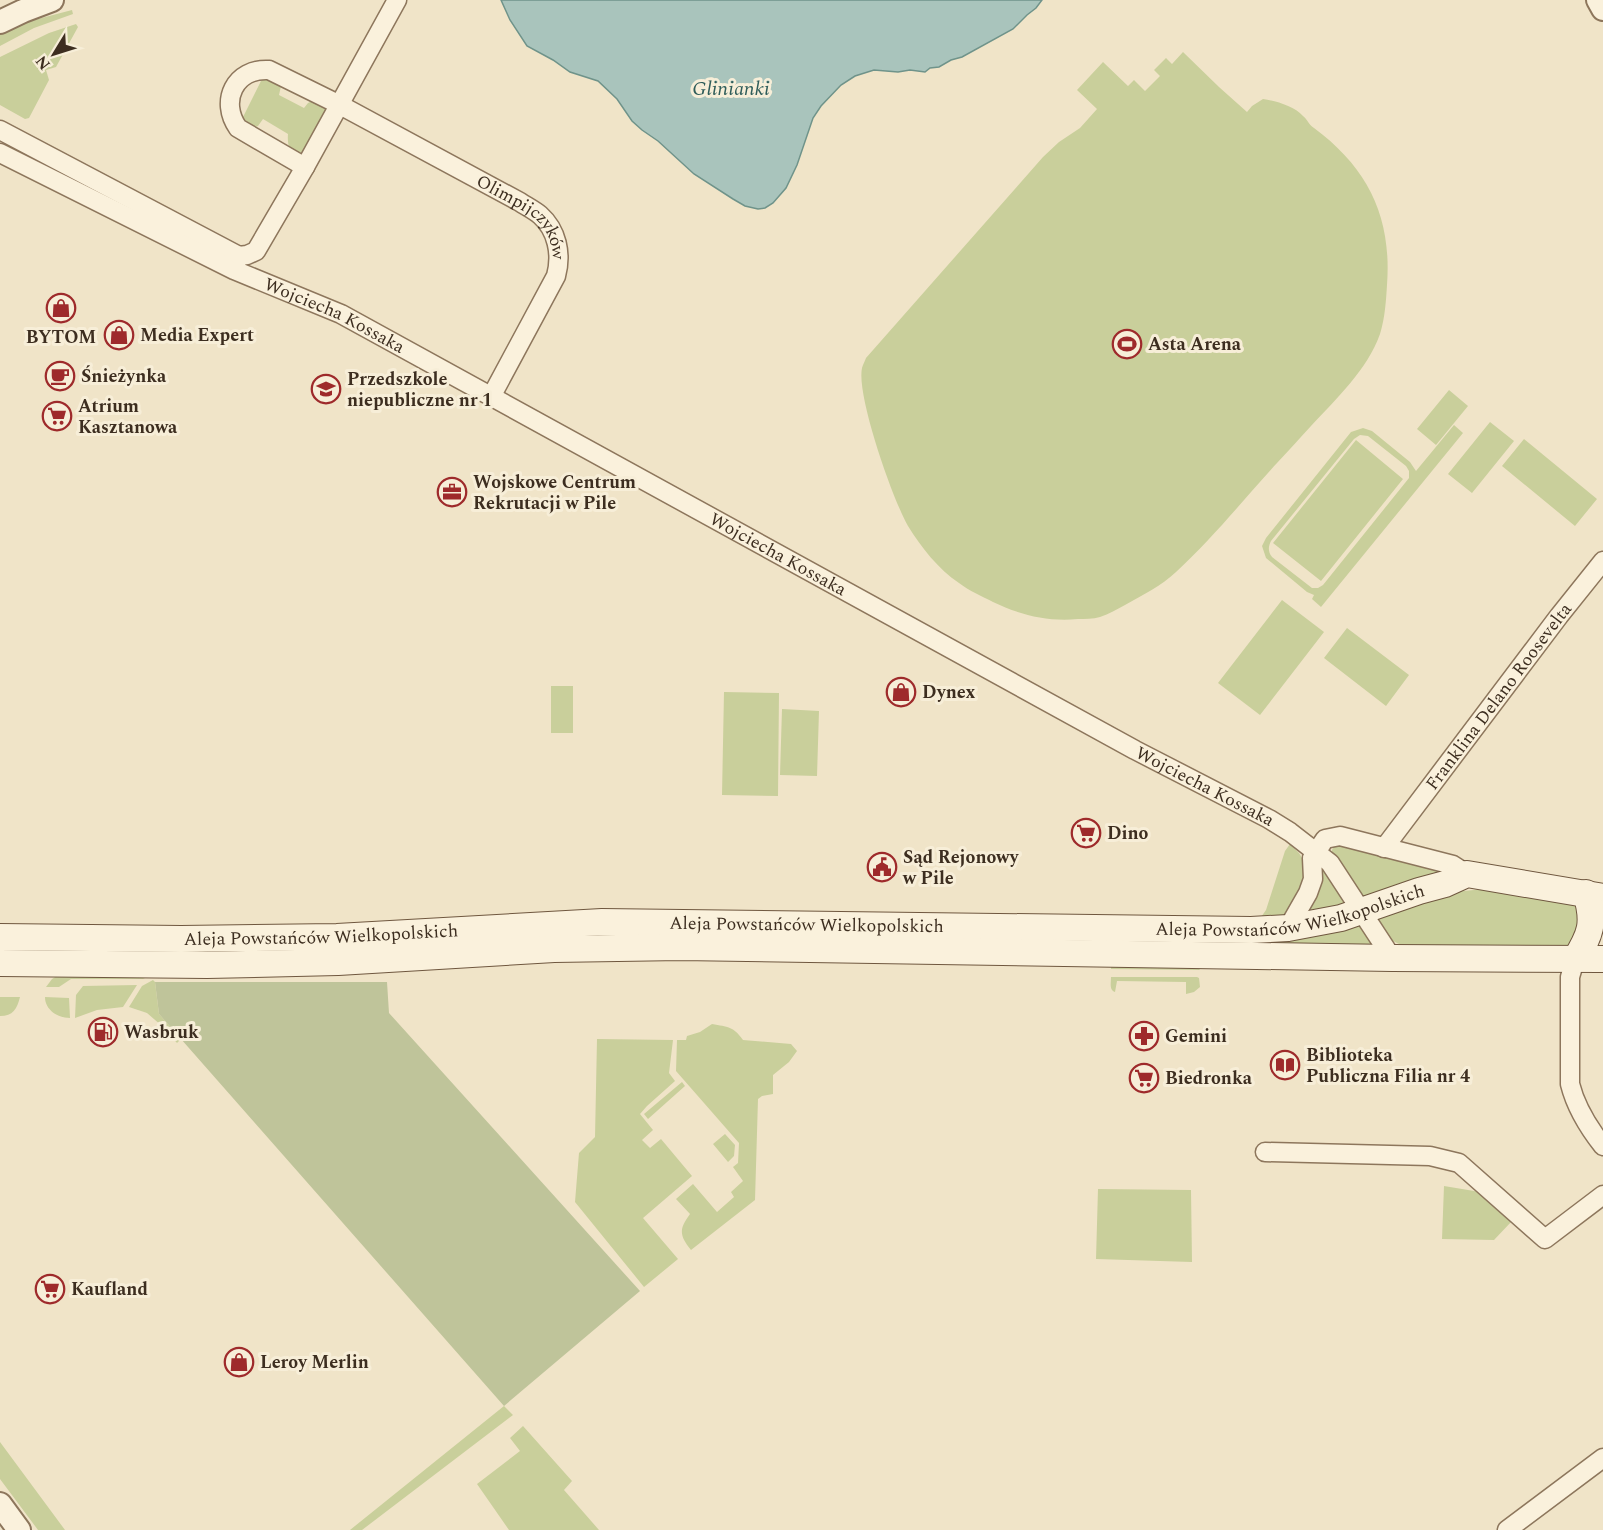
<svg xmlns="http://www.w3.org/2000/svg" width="1603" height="1530" font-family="Spectral,serif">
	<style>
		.green { fill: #c9cf9b; fill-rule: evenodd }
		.cemetery { fill: #bfc49a }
		.water { fill: #a9c4bc; stroke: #6f938a; stroke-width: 1.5 }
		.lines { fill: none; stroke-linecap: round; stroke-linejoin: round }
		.minor-casing { stroke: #8d765c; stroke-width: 21 }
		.tertiary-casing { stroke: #8d765c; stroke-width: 26 }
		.secondary-casing { stroke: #6f573f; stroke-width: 28 }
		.minor { stroke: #faf1dc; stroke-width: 18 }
		.tertiary { stroke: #faf1dc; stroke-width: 22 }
		.secondary { stroke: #faf1dc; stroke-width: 26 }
		.labels { text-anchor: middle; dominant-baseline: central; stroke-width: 6; stroke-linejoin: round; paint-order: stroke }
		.street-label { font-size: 18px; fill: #3d2e20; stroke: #f7eed8 }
		.poi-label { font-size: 18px; font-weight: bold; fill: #3d2e20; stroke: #f7eed8; text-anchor: start }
		.water-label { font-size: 20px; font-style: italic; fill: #2f5d5a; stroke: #f7eed8 }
	</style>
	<rect width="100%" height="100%" fill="#f0e4c8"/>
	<path class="green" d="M 72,10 L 73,14 L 34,28 L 0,46 L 0,33 L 15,25 Z
		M 76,24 L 78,27 L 56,67 L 46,70 L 49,80 L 29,118 L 25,119 L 0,105 L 0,57 L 49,33 Z
		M 1183,52 L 1219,87 L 1247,112 L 1252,106 L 1263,99 C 1276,101 1294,106 1303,116 C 1308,120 1308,124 1314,128 C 1368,168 1392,217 1387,285 C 1386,301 1385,318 1380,334 C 1367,370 1337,398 1311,426 C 1300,438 1289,450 1277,463 C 1244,499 1212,539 1176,572 C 1161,586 1143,595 1125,605 C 1117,609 1109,614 1100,617 C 1093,619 1085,619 1078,619 C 1048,622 1020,615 993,602 C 982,596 969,591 959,583 C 938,569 921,547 908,526 C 893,500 856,395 862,368 C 863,364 865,361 866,358 L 1043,157 L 1059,142 L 1080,128 L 1097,109 L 1077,90 L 1103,62 L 1128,86 L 1134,80 L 1145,91 L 1160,76 L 1154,70 L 1166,58 L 1172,64 Z
		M 265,76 L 281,86 L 279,95 L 304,108 L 308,103 L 314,100 L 325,108 L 325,114 L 305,151 C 290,158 287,146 288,134 L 263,119 L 258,126 L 253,128 L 243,122 L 243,117 L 261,81 Z
		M 1449,390 L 1468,406 L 1436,445 L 1417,429 Z
		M 1490,422 L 1514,441 L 1472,493 L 1448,474 Z
		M 1454,425 L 1463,433 L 1321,607 L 1312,599 L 1314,595 L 1307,592 L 1266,558 L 1262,546 L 1266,538 L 1351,432 L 1363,428 L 1372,431 L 1410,462 L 1416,471 ZM 1360,435 L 1368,436 L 1406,466 L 1409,471 L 1409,478 L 1323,585 L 1318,588 L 1312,588 L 1272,557 C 1268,552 1268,547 1271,541 L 1354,439 Z
		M 1524,439 L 1597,499 L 1575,526 L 1502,466 Z
		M 1356,440 L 1403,479 L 1321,581 L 1273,543 Z
		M 1282,600 L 1324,632 L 1260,715 L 1218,683 Z
		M 1347,628 L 1409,675 L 1386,706 L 1324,658 Z
		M 551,686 L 573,686 L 573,733 L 551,733 Z
		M 724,692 L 779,693 L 778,796 L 722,795 Z
		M 782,709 L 819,711 L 817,776 L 780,775 Z
		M 1290,844 L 1299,853 L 1304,861 L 1307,880 L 1287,913 L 1281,916 L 1259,920 L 1266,910 L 1285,851 Z
		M 1335,845 L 1341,846 L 1449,870 L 1363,900 L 1332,854 L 1332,850 Z
		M 1319,863 L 1348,904 L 1306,913 Z
		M 1495,888 L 1570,901 L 1576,906 L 1583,921 L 1568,949 L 1403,946 L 1389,939 L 1373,917 L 1453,892 Z
		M 1358,922 L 1376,946 L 1257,946 L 1257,940 Z
		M 1111,965 L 1197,966 L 1200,970 L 1111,969 Z
		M 60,974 L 154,974 L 143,979 L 71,979 L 59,987 L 46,987 L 52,979 Z
		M 1111,977 L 1197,977 L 1199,978 L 1200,987 L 1194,992 L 1186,994 L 1186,982 L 1117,981 L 1115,992 C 1109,990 1111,983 1111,977 Z
		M 153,980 L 155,982 L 159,1014 L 181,1039 L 177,1043 L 162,1026 L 147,1013 L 129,1007 L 142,986 Z
		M 137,985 L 123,1007 L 97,1010 L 75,1018 L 76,995 L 83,986 Z
		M 0,997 L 20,997 C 17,1009 13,1016 0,1016 Z
		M 45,997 L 69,998 L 70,1018 C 58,1018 45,1010 45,997 Z
		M 712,1024 C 728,1027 733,1026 743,1040 L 791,1044 L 797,1051 L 789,1062 L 773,1075 L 773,1094 L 762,1096 L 758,1099 L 755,1200 L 691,1250 C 679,1235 679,1229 690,1214 L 676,1199 L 693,1184 L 717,1212 L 734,1197 L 731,1192 L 743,1181 L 733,1167 L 738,1163 L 739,1143 L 676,1071 L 677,1040 L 686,1040 L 687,1036 L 700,1032 Z
		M 597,1039 L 673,1040 L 669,1073 L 675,1081 L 647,1106 L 640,1114 L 653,1130 L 642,1140 L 650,1148 L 661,1139 L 692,1176 L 643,1218 L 678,1259 L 644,1287 L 575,1202 L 579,1153 L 595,1137 Z
		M 682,1082 L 685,1086 L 648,1119 L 644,1114 Z
		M 725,1134 L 735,1145 L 734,1156 L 728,1162 L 713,1144 Z
		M 1444,1186 L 1480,1192 L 1512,1221 L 1494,1240 L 1442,1239 Z
		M 1098,1189 L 1191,1190 L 1192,1262 L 1096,1259 Z
		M 504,1406 L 513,1415 L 362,1530 L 350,1530 Z
		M 523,1426 L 572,1481 L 564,1490 L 599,1530 L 509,1530 L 477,1484 L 520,1451 L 510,1438 Z
		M 0,1442 L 65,1530 L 38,1530 L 0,1479 Z"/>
	<path class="cemetery" d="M 155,982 L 387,982 L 389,1013 L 640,1291 L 504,1406 L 159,1014 Z"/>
	<path class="water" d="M 501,0 L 1042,0 L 1036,8 L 1027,15 L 1013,29 L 962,57 L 951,60 L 939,67 L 930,68 L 925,72 L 910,70 L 898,72 L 874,70 L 855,76 L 841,85 L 821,106 L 813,118 L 797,165 L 786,188 L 773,203 L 765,208 L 758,209 L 745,206 L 733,199 L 694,174 L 658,141 L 642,130 L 632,121 L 617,99 L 598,81 L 570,72 L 553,60 L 527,46 L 510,20 Z"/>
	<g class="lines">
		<g class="minor-casing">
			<g id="minor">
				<path d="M 0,130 L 239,256 L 234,268"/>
				<path id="s1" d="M 0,153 L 234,270 L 341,314 L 1135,750 L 1269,819 L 1290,832 L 1330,863 L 1392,958"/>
				<path id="s2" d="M 305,167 L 238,128 C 219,101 235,68 269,70 L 340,105 L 520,202 C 526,206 534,210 540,215 C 557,230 562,254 556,276 L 491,397"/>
				<path d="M 239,256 L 247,255 L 256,251 L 305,167 L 397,0"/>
				<path id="s3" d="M 1384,848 L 1559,616 L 1603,561"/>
				<path d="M 1288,928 L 1308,893 L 1313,879 L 1312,858 L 1325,839 L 1340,836 L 1453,865 L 1467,874"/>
				<path d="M 1575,960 L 1570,977 L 1570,1084 C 1576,1108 1588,1127 1603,1146"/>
				<path d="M 1265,1152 L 1430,1156 L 1459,1163 L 1545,1239 L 1603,1195"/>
				<path d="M 1507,1530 L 1603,1458"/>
			</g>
		</g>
		<g class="tertiary-casing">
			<path id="tertiary" d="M 1598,0 L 1603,9
				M 0,22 L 23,11 L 52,0
				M 0,1504 L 19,1530"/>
		</g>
		<g class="secondary-casing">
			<g id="secondary">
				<path id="s4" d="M 0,937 L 181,939 L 337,937 L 602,922 L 1251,930 L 1288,928 L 1341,918 L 1419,891 L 1445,884 L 1467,874 L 1603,897"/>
				<path d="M 1575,960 C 1591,934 1595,923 1586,893"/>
				<path d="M 0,963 L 207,965 L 338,962 L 554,949 L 681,947 L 1392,958 L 1603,959"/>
			</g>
		</g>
		<use href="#minor" class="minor"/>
		<use href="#tertiary" class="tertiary"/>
		<use href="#secondary" class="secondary"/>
	</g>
	<defs>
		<g id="shop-ring" transform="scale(1.5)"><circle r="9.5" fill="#f7eed8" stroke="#9e2a2b" stroke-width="1.5"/><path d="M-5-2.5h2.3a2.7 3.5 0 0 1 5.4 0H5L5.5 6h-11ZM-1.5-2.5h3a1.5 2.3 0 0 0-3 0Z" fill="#9e2a2b"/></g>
		<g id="stadium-ring" transform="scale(1.5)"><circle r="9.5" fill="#f7eed8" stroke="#9e2a2b" stroke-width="1.5"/><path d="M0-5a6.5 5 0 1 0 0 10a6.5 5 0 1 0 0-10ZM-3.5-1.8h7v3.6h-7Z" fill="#9e2a2b"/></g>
		<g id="cafe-ring" transform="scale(1.5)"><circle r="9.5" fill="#f7eed8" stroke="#9e2a2b" stroke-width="1.5"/><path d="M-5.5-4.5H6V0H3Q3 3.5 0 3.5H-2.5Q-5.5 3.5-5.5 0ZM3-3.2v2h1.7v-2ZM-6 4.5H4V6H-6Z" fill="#9e2a2b"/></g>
		<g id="school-ring" transform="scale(1.5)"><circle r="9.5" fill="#f7eed8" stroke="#9e2a2b" stroke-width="1.5"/><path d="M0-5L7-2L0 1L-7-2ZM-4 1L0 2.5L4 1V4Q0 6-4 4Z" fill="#9e2a2b"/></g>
		<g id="supermarket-ring" transform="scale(1.5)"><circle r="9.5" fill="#f7eed8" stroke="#9e2a2b" stroke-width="1.5"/><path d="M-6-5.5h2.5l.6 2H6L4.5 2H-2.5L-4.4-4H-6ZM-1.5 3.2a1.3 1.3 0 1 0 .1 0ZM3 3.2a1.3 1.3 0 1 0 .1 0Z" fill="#9e2a2b"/></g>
		<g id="office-ring" transform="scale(1.5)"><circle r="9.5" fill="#f7eed8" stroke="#9e2a2b" stroke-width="1.5"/><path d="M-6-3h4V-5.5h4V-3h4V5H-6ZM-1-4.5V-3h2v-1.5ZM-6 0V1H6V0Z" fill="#9e2a2b"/></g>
		<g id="civic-ring" transform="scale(1.5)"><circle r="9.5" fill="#f7eed8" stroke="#9e2a2b" stroke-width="1.5"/><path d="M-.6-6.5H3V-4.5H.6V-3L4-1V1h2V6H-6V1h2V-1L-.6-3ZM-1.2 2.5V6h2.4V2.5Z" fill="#9e2a2b"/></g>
		<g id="fuel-ring" transform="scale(1.5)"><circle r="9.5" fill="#f7eed8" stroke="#9e2a2b" stroke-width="1.5"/><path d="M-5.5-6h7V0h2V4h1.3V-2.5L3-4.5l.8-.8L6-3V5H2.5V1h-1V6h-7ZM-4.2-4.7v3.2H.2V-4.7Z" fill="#9e2a2b"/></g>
		<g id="pharmacy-ring" transform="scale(1.5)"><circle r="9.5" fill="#f7eed8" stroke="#9e2a2b" stroke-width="1.5"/><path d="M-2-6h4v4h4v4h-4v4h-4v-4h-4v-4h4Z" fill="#9e2a2b"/></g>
		<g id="library-ring" transform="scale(1.5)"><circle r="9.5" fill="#f7eed8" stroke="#9e2a2b" stroke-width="1.5"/><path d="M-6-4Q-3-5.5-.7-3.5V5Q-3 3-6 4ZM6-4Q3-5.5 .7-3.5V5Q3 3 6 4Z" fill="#9e2a2b"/></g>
	</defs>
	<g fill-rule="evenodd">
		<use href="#shop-ring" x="61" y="308"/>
		<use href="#shop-ring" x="119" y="335"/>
		<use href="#stadium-ring" x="1127" y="344"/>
		<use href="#cafe-ring" x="60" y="376"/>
		<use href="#school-ring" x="326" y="389"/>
		<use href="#supermarket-ring" x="57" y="416"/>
		<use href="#office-ring" x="452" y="492"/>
		<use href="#shop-ring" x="901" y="692"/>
		<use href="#supermarket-ring" x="1086" y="833"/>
		<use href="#civic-ring" x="882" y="867"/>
		<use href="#fuel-ring" x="103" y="1032"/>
		<use href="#pharmacy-ring" x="1144" y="1036"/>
		<use href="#library-ring" x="1285" y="1065"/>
		<use href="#supermarket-ring" x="1144" y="1078"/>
		<use href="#supermarket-ring" x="50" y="1289"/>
		<use href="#shop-ring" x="239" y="1362"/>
	</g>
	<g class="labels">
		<g class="street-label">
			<text stroke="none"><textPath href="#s2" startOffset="458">Olimpijczyków</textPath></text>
			<text stroke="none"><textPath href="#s1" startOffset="372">Wojciecha Kossaka</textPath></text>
			<text stroke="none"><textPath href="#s1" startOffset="876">Wojciecha Kossaka</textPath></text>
			<text stroke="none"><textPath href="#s3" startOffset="190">Franklina Delano Roosevelta</textPath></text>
			<text stroke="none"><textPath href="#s1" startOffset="1362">Wojciecha Kossaka</textPath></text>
			<text stroke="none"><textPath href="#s4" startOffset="1293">Aleja Powstańców Wielkopolskich</textPath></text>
			<text stroke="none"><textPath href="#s4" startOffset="807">Aleja Powstańców Wielkopolskich</textPath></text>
			<text stroke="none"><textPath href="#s4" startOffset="321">Aleja Powstańców Wielkopolskich</textPath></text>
		</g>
		<g class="poi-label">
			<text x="140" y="335">Media Expert</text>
			<text x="61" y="337" text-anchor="middle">BYTOM</text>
			<text x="1148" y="344">Asta Arena</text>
			<text x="81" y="376">Śnieżynka</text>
			<text x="347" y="379">Przedszkole<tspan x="347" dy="21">niepubliczne nr 1</tspan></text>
			<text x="78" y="406">Atrium<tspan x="78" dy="21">Kasztanowa</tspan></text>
			<text x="473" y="482">Wojskowe Centrum<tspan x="473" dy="21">Rekrutacji w Pile</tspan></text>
			<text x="922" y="692">Dynex</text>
			<text x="1107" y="833">Dino</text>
			<text x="903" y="857">Sąd Rejonowy<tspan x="903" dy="21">w Pile</tspan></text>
			<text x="124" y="1032">Wasbruk</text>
			<text x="1165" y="1036">Gemini</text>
			<text x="1306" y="1055">Biblioteka<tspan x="1306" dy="21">Publiczna Filia nr 4</tspan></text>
			<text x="1165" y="1078">Biedronka</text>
			<text x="71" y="1289">Kaufland</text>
			<text x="260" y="1362">Leroy Merlin</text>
		</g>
		<g class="water-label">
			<text x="731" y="89">Glinianki</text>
		</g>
	</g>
	<g transform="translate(54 54) rotate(232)" stroke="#f7eed8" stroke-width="4.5" paint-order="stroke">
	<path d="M0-4.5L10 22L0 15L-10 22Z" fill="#3d2e20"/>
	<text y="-9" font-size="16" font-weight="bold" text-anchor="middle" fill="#3d2e20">N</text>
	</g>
</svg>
